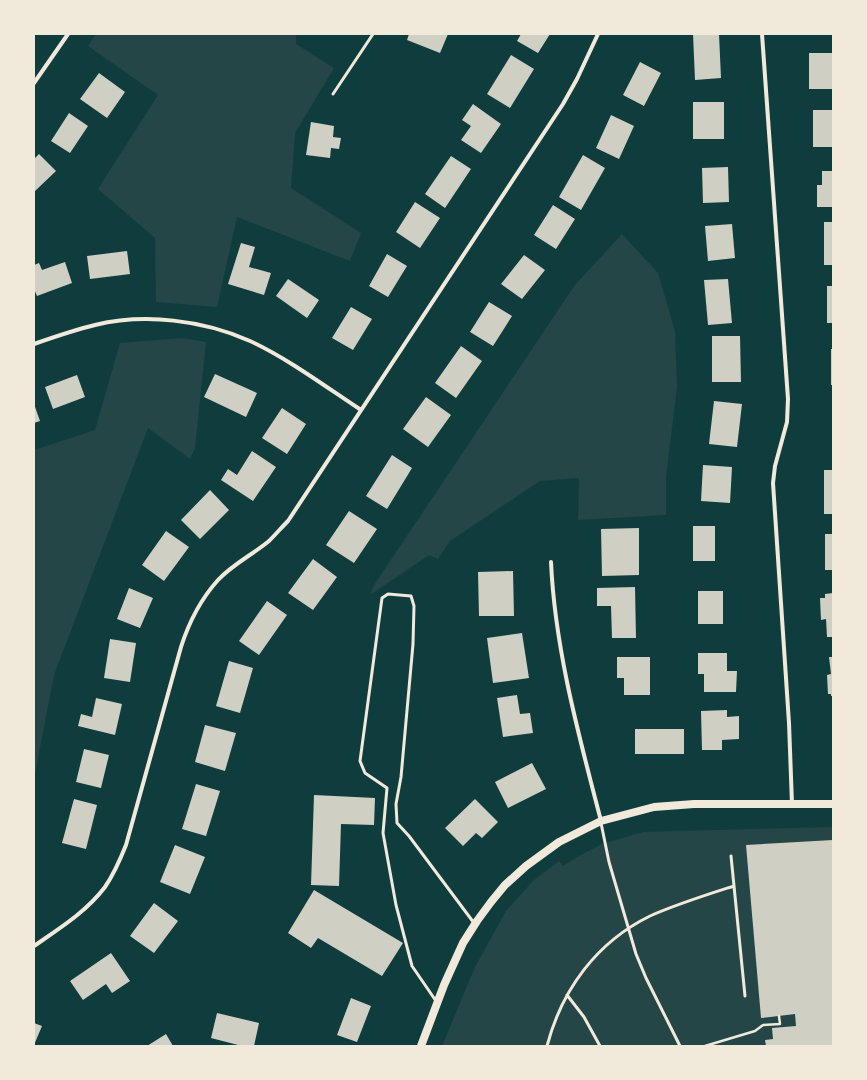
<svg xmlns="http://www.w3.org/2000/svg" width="867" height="1080" font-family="'Sofia Sans Condensed',sans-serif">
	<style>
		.green { fill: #244646 }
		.building { fill: #cfcfc3 }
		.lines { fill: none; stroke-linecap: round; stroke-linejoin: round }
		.path { stroke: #f1e9da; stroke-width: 2.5 }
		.service { stroke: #f1e9da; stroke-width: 3 }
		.minor { stroke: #f1e9da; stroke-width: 4 }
		.secondary { stroke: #f1e9da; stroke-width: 8 }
	</style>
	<rect width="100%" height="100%" fill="#0f3d3e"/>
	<path class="green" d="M 96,34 L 296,34 L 296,44 L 334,68 L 295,133 L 291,188 L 361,233 L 350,261 L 237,217 L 217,307 L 156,302 L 155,238 L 98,189 L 158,95 L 88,46 Z
		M 622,234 L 658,273 L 675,331 L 677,387 L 666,477 L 666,515 L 578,520 L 579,478 L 540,481 L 450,541 L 438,559 L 429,555 L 370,595 L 374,585 L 575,285 Z
		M 182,338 L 206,342 L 195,448 L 190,459 L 148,428 L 54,675 L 34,779 L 34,450 L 95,430 L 120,343 Z
		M 833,827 L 833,1046 L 442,1046 L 475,967 L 506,911 L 533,881 L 559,861 L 563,866 L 577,857 L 602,844 L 643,832 Z"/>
	<path class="building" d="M 409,34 L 448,34 L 440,53 L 407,40 Z
		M 521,34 L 550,34 L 538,53 L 517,41 Z
		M 693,34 L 719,34 L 721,78 L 695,80 Z
		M 809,53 L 832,53 L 832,89 L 809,89 Z
		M 511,55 L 534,69 L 510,108 L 487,94 Z
		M 640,62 L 661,73 L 644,106 L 623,95 Z
		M 99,73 L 125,92 L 107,118 L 80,99 Z
		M 693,102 L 724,102 L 724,139 L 693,139 Z
		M 473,104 L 501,124 L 481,153 L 461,140 L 471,126 L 462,120 Z
		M 813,110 L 833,110 L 833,147 L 813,147 Z
		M 69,113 L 88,126 L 70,153 L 51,141 Z
		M 611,115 L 634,126 L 619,159 L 596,148 Z
		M 311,122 L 334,126 L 333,137 L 341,138 L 339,149 L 331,148 L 330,158 L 306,155 Z
		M 39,154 L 56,171 L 34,192 L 34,159 Z
		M 583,155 L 605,168 L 581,210 L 559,197 Z
		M 451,156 L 471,169 L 445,208 L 425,194 Z
		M 728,167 L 729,202 L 703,203 L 702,168 Z
		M 822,171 L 833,171 L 833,207 L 817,207 L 817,185 L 822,185 Z
		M 415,202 L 440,218 L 420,248 L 396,232 Z
		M 553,205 L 575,219 L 556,249 L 534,235 Z
		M 824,222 L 833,222 L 833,265 L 824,265 Z
		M 732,224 L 735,258 L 708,261 L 705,226 Z
		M 241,243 L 255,247 L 249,267 L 271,273 L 264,295 L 228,284 Z
		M 127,251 L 130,274 L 90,279 L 87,256 Z
		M 387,254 L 407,266 L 388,297 L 369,286 Z
		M 524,255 L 545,270 L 522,299 L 501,284 Z
		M 65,262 L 72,283 L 37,296 L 34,289 L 34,265 L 39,263 L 42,270 Z
		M 288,279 L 319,300 L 307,318 L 276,296 Z
		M 728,279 L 732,323 L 708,325 L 704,280 Z
		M 827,286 L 833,286 L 833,323 L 827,323 Z
		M 489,302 L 512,316 L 493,346 L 470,332 Z
		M 351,307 L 372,319 L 353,350 L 332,338 Z
		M 712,336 L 740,336 L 741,382 L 712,382 Z
		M 461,346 L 482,361 L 456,398 L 435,383 Z
		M 831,349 L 833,349 L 833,385 L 831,385 Z
		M 215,374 L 257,393 L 246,417 L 204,397 Z
		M 77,375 L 85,397 L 53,409 L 45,387 Z
		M 426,397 L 451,415 L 428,447 L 403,429 Z
		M 714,401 L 742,404 L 737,447 L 709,444 Z
		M 34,404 L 40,421 L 34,423 Z
		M 282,408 L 306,424 L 287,454 L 262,438 Z
		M 252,451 L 276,467 L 253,501 L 221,480 L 228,469 L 237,475 Z
		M 392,455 L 412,468 L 387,509 L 366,496 Z
		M 703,465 L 732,467 L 730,503 L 701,501 Z
		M 824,470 L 833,470 L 833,514 L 824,514 Z
		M 210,490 L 229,510 L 200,539 L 181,520 Z
		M 349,511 L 377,529 L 354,563 L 326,545 Z
		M 693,526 L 715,526 L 715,561 L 693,561 Z
		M 639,528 L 639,575 L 602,576 L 601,529 Z
		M 166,531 L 189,547 L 164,581 L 142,565 Z
		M 825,534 L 833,534 L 833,570 L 825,570 Z
		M 313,559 L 337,577 L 313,610 L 288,593 Z
		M 513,571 L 514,616 L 479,616 L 478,572 Z
		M 635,587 L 636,638 L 612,638 L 611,606 L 597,606 L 597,588 Z
		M 129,588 L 153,598 L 140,628 L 117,619 Z
		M 698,591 L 723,591 L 723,624 L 698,624 Z
		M 833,593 L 833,637 L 827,637 L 826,619 L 821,620 L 820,598 L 825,598 L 825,594 Z
		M 267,601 L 287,615 L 259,655 L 239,641 Z
		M 522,633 L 529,678 L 493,683 L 487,638 Z
		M 110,639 L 136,643 L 130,682 L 104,678 Z
		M 698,653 L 727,653 L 727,671 L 737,671 L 736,692 L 704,692 L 704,674 L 698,674 Z
		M 617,657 L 650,657 L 650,695 L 624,695 L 624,678 L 617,678 Z
		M 829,657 L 833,657 L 833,696 L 831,696 L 831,694 L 828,694 L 827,675 L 831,674 Z
		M 229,661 L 253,668 L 240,713 L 216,706 Z
		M 517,695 L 520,714 L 530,713 L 533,733 L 503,737 L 497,698 Z
		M 96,698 L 122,704 L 115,735 L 78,726 L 81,714 L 92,717 Z
		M 727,710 L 727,717 L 739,716 L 739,739 L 722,740 L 722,750 L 702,750 L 701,711 Z
		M 205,725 L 236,733 L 225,771 L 195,762 Z
		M 635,729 L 684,729 L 684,754 L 635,754 Z
		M 84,749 L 109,755 L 101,788 L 76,782 Z
		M 532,763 L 546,789 L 508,808 L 495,782 Z
		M 196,784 L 220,791 L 206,836 L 182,829 Z
		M 314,795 L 375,798 L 374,825 L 341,824 L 339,886 L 311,885 Z
		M 74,799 L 97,805 L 86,849 L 62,843 Z
		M 475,799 L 498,822 L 482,838 L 476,833 L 463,846 L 445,828 Z
		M 833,840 L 833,1046 L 766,1046 L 765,1040 L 773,1039 L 772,1028 L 796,1026 L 795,1014 L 761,1018 L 746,845 Z
		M 175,845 L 205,857 L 190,894 L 160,882 Z
		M 314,890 L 403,943 L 382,976 L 318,938 L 311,948 L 288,933 Z
		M 154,903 L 178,921 L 154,953 L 130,936 Z
		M 111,953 L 130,981 L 112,993 L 106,984 L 83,1000 L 70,981 Z
		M 351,998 L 371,1006 L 357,1042 L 337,1035 Z
		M 217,1013 L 259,1023 L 254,1046 L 242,1046 L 211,1038 Z
		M 34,1023 L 42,1026 L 34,1045 Z
		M 166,1034 L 173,1046 L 147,1046 Z"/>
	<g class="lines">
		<path class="path" d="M 705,1046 L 755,1031 L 763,1025 L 780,1024 L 779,1016"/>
		<path class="service" d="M 333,94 L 373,34
			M 601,823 L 609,862 L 636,954 L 646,978 L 680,1046
			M 731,856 L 745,996
			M 567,995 L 584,1017 L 600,1046
			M 436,1001 L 412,966 L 396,905 L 383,833 L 387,788 L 365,773 L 360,761 L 382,598 L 388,594 L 411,596 L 414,606 L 413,644 L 401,777 L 396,804 L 397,823 L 409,836 L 474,923
			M 547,1046 C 562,989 597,942 650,916 C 677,904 706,895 734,886"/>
		<path class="minor" d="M 762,34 L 788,399 L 787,422 L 775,466 L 773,483 L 789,723 L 792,804
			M 34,83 L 68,34
			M 34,344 C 54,337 74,330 95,325 C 145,313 203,320 250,341 C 287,358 326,387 361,410
			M 551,562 C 555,650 579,736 601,821
			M 34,946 C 60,928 86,912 105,887 C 114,874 120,860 126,845 L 181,647 C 189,622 200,600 218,580 C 233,564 252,555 269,541 C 275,535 282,527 288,521 L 563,104 L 577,79 L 598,34"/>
		<path class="secondary" d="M 421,1046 L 444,985 L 463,943 L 477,921 L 491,902 L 505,885 L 526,866 L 559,842 L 601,821 L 654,807 L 694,804 L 833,804"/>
	</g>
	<rect width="867" height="1080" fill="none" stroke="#f1e9da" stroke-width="70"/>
</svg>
